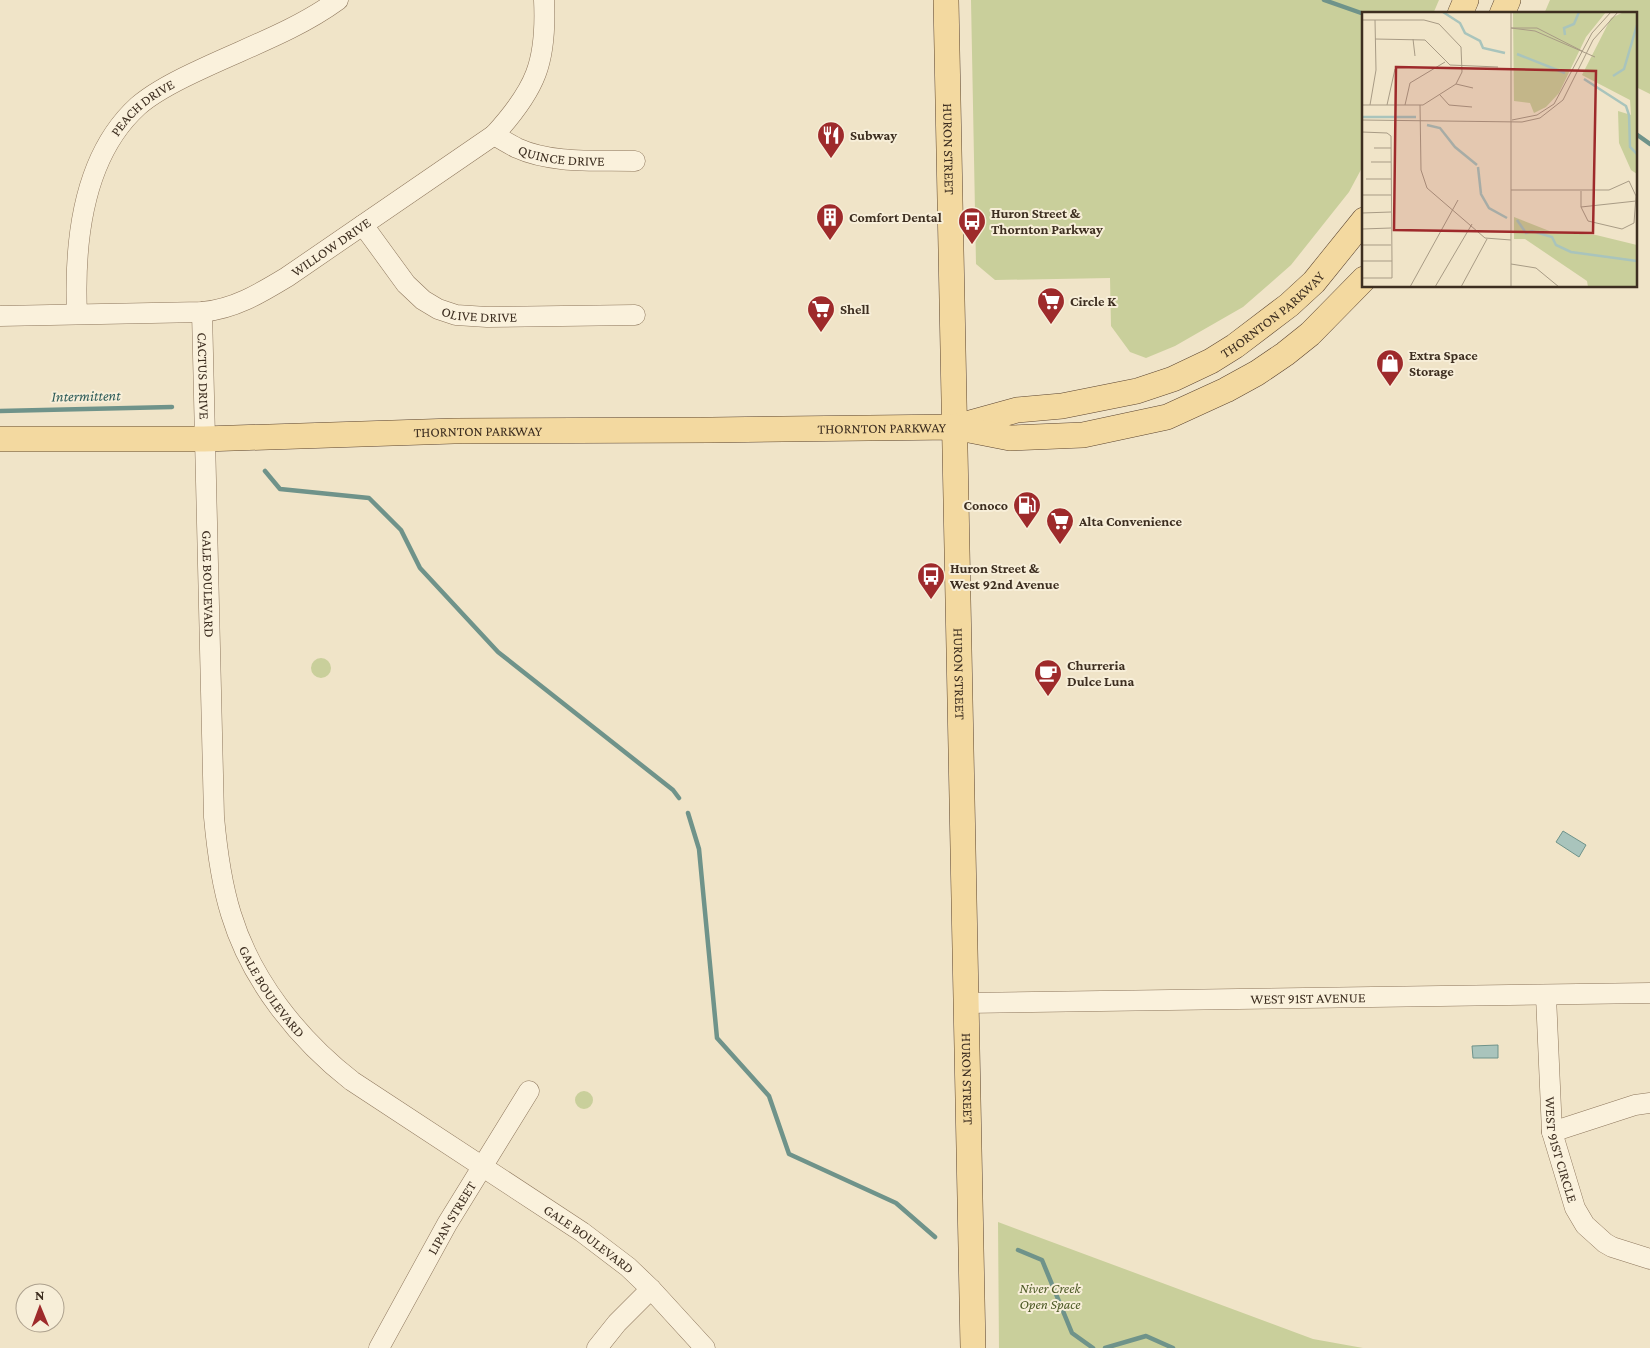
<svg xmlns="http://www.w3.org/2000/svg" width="1650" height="1348" font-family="'Crimson Pro',serif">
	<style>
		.green { fill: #c9cf9b }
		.water { fill: #a9c4bc; stroke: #6f938a }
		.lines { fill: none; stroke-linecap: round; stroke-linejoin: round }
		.stream { stroke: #6f938a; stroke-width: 4.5 }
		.minor-casing { stroke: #8d765c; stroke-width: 21 }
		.major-casing { stroke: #5b4430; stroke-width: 26 }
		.minor { stroke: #faf1dc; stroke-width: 20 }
		.major { stroke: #f3d9a0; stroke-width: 25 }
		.labels { text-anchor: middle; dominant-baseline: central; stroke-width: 4; stroke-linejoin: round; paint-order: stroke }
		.street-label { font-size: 14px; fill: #3d2e20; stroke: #f7eed8 }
		.poi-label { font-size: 14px; font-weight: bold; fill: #3d2e20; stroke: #f7eed8; text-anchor: start }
		.park-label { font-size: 14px; font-style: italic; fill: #4d5a26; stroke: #f7eed8 }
		.water-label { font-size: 15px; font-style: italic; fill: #2f5d5a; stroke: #f7eed8 }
		.inset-river { fill: none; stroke: #a9c4bc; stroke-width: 2.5 }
		.inset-road { fill: none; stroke: #a89b85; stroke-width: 1 }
		.view { fill: #9e2a2b; fill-opacity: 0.15; stroke: #9e2a2b; stroke-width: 2.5 }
		.inset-edge { fill: none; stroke: #3d2e20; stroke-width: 2.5 }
	</style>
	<rect width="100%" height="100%" fill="#f0e4c8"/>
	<path class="green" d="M 971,0 L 1439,0 L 1433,14 L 1364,14 L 1364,164 L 1349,192 L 1291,265 L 1243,307 L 1175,346 L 1146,358 L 1130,352 L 1111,326 L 1110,278 L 995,280 L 976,264 Z
		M 1550,0 L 1650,0 L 1650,94 L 1636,87 L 1636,14 L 1544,14 Z
		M311 668a10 10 0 1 1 20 0a10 10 0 1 1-20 0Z
		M575 1100a9 9 0 1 1 18 0a9 9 0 1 1-18 0Z
		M 998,1222 L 1313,1339 L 1363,1348 L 999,1348 Z"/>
	<path class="water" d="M 1563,831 L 1586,845 L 1579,857 L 1556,842 Z
		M 1498,1045 L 1498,1058 L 1473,1058 L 1472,1046 Z"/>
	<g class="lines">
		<path class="stream" d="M 1324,0 L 1364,14
			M 1636,134 L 1650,144
			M 0,411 L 172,407
			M 265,471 L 280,489 L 369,498 L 401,530 L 420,568 L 498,652 L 673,790 L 679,798
			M 688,813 L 699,849 L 717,1038 L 769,1096 L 789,1154 L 896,1203 L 935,1237
			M 1018,1250 L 1042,1260 L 1072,1333 L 1093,1348
			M 1105,1348 L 1146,1336 L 1173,1348"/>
		<g class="minor-casing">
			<g id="minor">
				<path id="s1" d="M 494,135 C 501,139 509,144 517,148 C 552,164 597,160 635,161"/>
				<path id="s2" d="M 363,225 L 406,284 L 423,300 L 438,309 L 456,315 L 487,317 L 635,315"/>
				<path id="s3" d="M 202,312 L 214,817 C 217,850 221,882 231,914 C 251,980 298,1039 352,1081 L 582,1232 L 628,1267 L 651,1289 L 705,1348"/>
				<path id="s4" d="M 77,314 C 74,243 82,157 138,106 C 154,92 174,82 193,73 C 242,49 294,32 338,0"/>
				<path id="s5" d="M 0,316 L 202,312 C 234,309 259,294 287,277 L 494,135 C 536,89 547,62 544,0"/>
				<path id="s6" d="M 1546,996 L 1552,1132 L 1575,1208 L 1585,1225 L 1605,1243 L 1612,1247 L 1650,1259"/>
				<path id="s7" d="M 966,1003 L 1650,993"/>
				<path d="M 1552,1132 L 1635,1105 L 1650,1103"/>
				<path id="s8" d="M 379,1348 L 447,1224 L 529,1091"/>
				<path d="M 597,1348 L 617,1323 L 651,1289"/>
			</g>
		</g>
		<g class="major-casing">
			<g id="major">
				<path id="s9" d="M 946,0 L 973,1348"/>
				<path d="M 1460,14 L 1466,0"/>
				<path d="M 1502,14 L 1508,0"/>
				<path id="s10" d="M 959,426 L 1017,410 L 1062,406 L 1137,391 L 1173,379 L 1211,361 L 1235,346 L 1289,305 L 1314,282 L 1364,220"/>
				<path id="s11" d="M 0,439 L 204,439 L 454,431 L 711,430 L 954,427 L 1010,438 L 1083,435 L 1167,417 L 1226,390 L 1257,373 L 1285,354 L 1310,334 L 1364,279"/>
			</g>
		</g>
		<use href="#minor" class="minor"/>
		<use href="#major" class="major"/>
	</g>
	<defs>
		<g id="restaurant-pin" transform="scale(1.4375)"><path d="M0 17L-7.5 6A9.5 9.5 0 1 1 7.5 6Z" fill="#9e2a2b" stroke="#f7eed8"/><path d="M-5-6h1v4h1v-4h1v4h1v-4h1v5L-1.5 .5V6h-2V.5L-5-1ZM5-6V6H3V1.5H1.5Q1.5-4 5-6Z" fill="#fff"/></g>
		<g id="building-pin" transform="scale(1.4375)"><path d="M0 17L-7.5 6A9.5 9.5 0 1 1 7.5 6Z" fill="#9e2a2b" stroke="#f7eed8"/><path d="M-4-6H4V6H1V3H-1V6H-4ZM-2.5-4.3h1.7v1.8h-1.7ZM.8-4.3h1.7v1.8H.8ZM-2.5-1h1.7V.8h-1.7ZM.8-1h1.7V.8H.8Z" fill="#fff"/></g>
		<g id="bus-pin" transform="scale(1.4375)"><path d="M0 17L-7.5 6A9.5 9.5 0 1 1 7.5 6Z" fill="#9e2a2b" stroke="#f7eed8"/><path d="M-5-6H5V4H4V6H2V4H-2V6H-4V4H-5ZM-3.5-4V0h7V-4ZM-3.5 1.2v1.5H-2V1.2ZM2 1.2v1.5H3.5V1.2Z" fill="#fff"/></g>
		<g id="supermarket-pin" transform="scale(1.4375)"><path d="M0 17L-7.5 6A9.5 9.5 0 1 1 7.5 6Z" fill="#9e2a2b" stroke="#f7eed8"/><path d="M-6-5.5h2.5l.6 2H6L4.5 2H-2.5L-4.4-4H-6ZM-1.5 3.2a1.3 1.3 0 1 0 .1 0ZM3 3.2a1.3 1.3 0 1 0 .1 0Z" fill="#fff"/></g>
		<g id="shop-pin" transform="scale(1.4375)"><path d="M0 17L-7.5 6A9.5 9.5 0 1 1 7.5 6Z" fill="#9e2a2b" stroke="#f7eed8"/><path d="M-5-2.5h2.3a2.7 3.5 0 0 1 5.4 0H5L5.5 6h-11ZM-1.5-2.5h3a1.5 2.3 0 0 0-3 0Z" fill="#fff"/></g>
		<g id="fuel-pin" transform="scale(1.4375)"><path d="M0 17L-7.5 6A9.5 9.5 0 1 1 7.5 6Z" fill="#9e2a2b" stroke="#f7eed8"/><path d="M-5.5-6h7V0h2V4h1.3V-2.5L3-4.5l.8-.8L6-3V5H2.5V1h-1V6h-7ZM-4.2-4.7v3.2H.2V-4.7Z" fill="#fff"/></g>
		<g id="cafe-pin" transform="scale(1.4375)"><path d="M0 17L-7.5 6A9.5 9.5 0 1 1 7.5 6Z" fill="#9e2a2b" stroke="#f7eed8"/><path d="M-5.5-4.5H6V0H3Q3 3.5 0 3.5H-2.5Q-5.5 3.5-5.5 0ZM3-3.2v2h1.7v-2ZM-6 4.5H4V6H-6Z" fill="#fff"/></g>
	</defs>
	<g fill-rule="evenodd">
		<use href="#restaurant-pin" x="831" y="135"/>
		<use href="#building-pin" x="830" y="217"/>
		<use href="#bus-pin" x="972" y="221"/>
		<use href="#supermarket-pin" x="1051" y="301"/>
		<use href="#supermarket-pin" x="821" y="309"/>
		<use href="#shop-pin" x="1390" y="363"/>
		<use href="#fuel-pin" x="1027" y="505"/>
		<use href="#supermarket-pin" x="1060" y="521"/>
		<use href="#bus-pin" x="931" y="576"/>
		<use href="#cafe-pin" x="1048" y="673"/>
	</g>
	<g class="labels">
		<g class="street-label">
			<text stroke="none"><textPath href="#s4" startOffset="226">PEACH DRIVE</textPath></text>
			<text stroke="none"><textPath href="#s9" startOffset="149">HURON STREET</textPath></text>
			<text stroke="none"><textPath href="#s1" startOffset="72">QUINCE DRIVE</textPath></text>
			<text stroke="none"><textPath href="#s5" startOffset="348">WILLOW DRIVE</textPath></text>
			<text stroke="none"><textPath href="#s2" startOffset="156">OLIVE DRIVE</textPath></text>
			<text stroke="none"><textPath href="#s10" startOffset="339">THORNTON PARKWAY</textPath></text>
			<text stroke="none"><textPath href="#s3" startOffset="64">CACTUS DRIVE</textPath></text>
			<text stroke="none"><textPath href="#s11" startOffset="882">THORNTON PARKWAY</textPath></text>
			<text stroke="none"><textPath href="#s11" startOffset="478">THORNTON PARKWAY</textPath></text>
			<text stroke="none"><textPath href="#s3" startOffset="272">GALE BOULEVARD</textPath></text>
			<text stroke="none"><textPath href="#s9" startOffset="674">HURON STREET</textPath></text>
			<text stroke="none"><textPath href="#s3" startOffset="692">GALE BOULEVARD</textPath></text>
			<text stroke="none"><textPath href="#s7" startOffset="342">WEST 91ST AVENUE</textPath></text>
			<text stroke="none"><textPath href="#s9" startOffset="1079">HURON STREET</textPath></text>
			<text stroke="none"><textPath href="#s6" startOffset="155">WEST 91ST CIRCLE</textPath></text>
			<text stroke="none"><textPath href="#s8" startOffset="149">LIPAN STREET</textPath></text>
			<text stroke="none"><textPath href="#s3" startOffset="1098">GALE BOULEVARD</textPath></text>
		</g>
		<g class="poi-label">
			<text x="850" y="135">Subway</text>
			<text x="991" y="213">Huron Street &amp;<tspan x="991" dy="16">Thornton Parkway</tspan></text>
			<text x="849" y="217">Comfort Dental</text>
			<text x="1070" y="301">Circle K</text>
			<text x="840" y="309">Shell</text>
			<text x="1409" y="355">Extra Space<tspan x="1409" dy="16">Storage</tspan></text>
			<text x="1008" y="505" text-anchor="end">Conoco</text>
			<text x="1079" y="521">Alta Convenience</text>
			<text x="950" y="568">Huron Street &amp;<tspan x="950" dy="16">West 92nd Avenue</tspan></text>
			<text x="1067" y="665">Churreria<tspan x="1067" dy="16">Dulce Luna</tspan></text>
		</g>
		<g class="park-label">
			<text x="1050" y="1288">Niver Creek<tspan x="1050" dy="16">Open Space</tspan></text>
		</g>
		<g class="water-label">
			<text transform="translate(86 396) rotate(-1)">Intermittent</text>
		</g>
	</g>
	<g transform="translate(1362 12)">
		<rect width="275" height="275" fill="#f0e4c8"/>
		<path d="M 151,0 L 244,0 L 224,25 L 197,81 L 184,95 L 172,101 L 168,91 L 152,89 ZM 262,0 L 275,0 L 275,162 L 269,158 L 257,131 L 256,99 L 269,103 L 268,88 L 220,63 L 249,6 ZM 152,205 L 190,220 L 234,223 L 275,233 L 275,275 L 226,275 L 225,269 L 163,227 L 152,227 Z" fill="#c9cf9b"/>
		<path class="inset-river" d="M 81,0 L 98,11 L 103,21 L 118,29 L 121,36 L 143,41M 203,23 L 202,16 L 212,12 L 217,0M 155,42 L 203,61M 251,64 L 262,57 L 275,13M 222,67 L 264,94 L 267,103 L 268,135 L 275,142M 0,105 L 54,105M 65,113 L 78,116 L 93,135 L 115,153M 116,155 L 119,182 L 127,196 L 145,206M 155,208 L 164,221 L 170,219 L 190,225 L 194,233 L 209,240 L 275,249"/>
		<path class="inset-road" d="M 149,0 L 149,275M 0,8 L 62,8 L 77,12 L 99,35 L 100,60 L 94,72 L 61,93 L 0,93M 149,16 L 173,19 L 233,45M 149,16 L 175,16 L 220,39M 13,27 L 63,28 L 88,53 L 136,55M 51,27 L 53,44M 94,72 L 111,76M 78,83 L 87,93 L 110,95M 8,93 L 14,58 L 13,8M 25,93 L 33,57M 43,93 L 48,71 L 83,50M 58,93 L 59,158 L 65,176 L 123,226 L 149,228M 0,108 L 160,110 L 178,106 L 201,88 L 231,28 L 256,0M 150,108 L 175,103 L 192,92 L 230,21 L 249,0M 0,120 L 25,121 L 29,124 L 30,249 L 30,266 L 0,266M 12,136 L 29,136M 9,150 L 29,150M 4,167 L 29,167M 149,178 L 247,178 L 267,169 L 274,184 L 272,211 L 260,217 L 226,209 L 219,195 L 219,179M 0,183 L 29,183M 219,195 L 274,189M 0,201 L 29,200M 0,217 L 29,216M 0,233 L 29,233M 0,249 L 30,249M 149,252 L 174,256 L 197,275M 48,275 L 96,188M 73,275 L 110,212M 99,275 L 125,227"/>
		<path class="view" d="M 34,55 L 234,59 L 231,221 L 32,218 Z"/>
		<rect width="275" height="275" class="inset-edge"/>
	</g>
	<g transform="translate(40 1308) rotate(359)"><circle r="24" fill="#f7eed8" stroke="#ada18e"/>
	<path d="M0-4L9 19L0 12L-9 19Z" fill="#9e2a2b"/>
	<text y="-8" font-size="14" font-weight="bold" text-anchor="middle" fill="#3d2e20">N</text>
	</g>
</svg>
